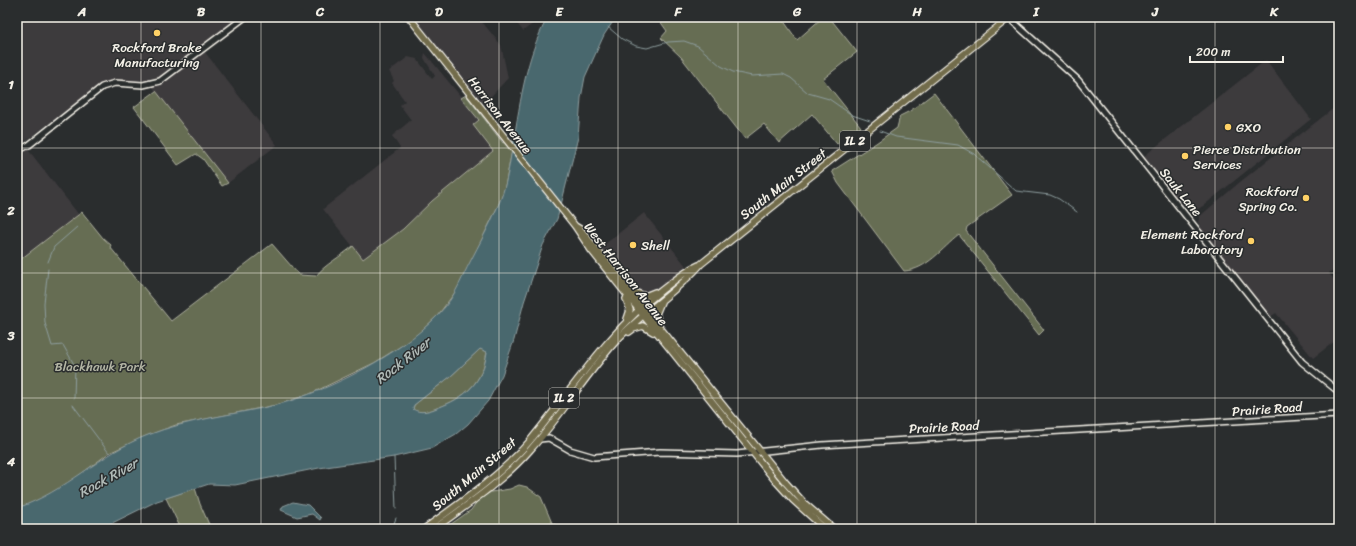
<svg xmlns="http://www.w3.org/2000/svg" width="1356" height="546" font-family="Sriracha,sans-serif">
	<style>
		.built { fill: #3d3a3d }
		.green { fill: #666d53; stroke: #adaf9e }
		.water { fill: #4a676e; stroke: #8e9e9f; fill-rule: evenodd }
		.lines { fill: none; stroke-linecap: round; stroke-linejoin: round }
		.stream { stroke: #8e9e9f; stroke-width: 1 }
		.secondary-casing { stroke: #f4f1e8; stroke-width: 8 }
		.primary-casing { stroke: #f4f1e8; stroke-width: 8 }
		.secondary { stroke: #2a2d2e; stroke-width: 5 }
		.primary { stroke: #726c4b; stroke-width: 5.5 }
		.grid { fill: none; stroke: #f4f1e8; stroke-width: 1; stroke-opacity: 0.55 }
		.poi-dot { fill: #ffd166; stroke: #2a2d2e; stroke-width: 1.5 }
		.labels { text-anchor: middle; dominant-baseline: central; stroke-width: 3; stroke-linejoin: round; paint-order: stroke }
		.shield { fill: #2a2d2e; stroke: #b7b6b0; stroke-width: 1 }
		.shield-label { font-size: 12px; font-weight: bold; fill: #f4f1e8 }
		.poi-label { font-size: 13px; fill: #f4f1e8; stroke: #2a2d2e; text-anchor: start }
		.street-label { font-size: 13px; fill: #f4f1e8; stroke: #2a2d2e }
		.park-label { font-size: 13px; fill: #b4b6a5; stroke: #2a2d2e }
		.water-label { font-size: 14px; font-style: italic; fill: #b0bab7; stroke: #2a2d2e }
		.neatline { fill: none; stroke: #f4f1e8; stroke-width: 1.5 }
		.grid-label { font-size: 13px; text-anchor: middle; font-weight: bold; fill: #f4f1e8 }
	</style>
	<rect width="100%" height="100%" fill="#2a2d2e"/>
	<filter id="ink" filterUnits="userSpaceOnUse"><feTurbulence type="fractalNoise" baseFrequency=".025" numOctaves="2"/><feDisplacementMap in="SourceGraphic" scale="8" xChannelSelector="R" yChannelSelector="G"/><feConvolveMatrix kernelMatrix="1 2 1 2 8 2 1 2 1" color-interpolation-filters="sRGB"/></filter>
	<g filter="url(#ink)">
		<path class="built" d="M 17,17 L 238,17 L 201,47 L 277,145 L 228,183 L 147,80 L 103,83 L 23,143 L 79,215 L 17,262 Z
			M 414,17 L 478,17 L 501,45 L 508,78 L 484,104 Z
			M 512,17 L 542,17 L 523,31 Z
			M 425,53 L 480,120 L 473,125 L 493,151 L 432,201 L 404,229 L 363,259 L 323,209 L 400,148 L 392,136 L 411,120 L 400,105 L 405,101 L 392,83 L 394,81 L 389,71 L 408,57 L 417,59 L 432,79 L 435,76 L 424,58 Z
			M 1266,60 L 1311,119 L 1203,206 L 1195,211 L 1183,207 L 1144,156 Z
			M 1339,104 L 1339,265 L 1329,273 L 1339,286 L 1339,338 L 1313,358 L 1276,313 L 1270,317 L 1203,232 L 1198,222 L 1200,216 L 1240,182 Z
			M 644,213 L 686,266 L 654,292 L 646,294 L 638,292 L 633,287 L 600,248 Z"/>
		<path class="green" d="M 657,17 L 781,17 L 797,40 L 823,17 L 829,17 L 857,52 L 823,79 L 861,127 L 837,144 L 812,114 L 779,143 L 764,124 L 745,139 L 681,57 L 661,38 L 667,31 Z
			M 156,91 L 228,183 L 222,186 L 203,159 L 196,154 L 178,165 L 134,107 Z
			M 934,93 L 1012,195 L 967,227 L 966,231 L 1044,330 L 1039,335 L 959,235 C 942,248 927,270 904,271 L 838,183 L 832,171 L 876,143 L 897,128 L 900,116 L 910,111 Z
			M 466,95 L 503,143 L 505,142 L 512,151 L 504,191 L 498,206 L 459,287 L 438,315 L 414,338 L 374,363 L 310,394 L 276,405 L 176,425 L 146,436 L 109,453 L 69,483 L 36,502 L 17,508 L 17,262 L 82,212 L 103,238 L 111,245 L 110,247 L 171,321 L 272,244 L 299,275 L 316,276 C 324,265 342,256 353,246 L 363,259 L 403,229 L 432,201 L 493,151 L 473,125 L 479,120 L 461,98 Z
			M 480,349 L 487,351 C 483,383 465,398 437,408 C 430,411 420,414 413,410 L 414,405 L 451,376 Z
			M 519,485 L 527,487 L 541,497 L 552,523 L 563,529 L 444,529 L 471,510 L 478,500 L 491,492 L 510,489 Z
			M 195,488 L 200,504 L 211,529 L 181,529 L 166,498 Z"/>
		<path class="water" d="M 548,17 L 616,17 L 604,35 L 585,77 L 581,98 L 578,137 L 562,201 L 557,219 L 543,245 L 524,302 L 514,340 L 502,375 L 488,401 L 468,424 L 456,434 L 432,448 L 394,457 L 319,468 L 235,485 L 209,484 L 157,501 L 100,529 L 17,529 L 17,508 C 66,492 100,453 148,435 C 189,419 233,415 276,405 C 330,391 410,350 445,307 C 457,292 462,277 470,262 C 479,244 489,227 497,208 C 505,191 508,173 511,155 C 520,108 524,59 548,17 ZM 480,349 L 487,352 C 483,383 465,398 437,408 C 430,411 420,414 413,409 L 414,405 L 451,376 Z
			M 293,502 L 308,505 L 321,518 L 320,520 L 312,514 L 297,517 L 281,510 L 283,506 Z"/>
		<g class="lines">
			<path class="stream" d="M 608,27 L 622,39 L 636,46 L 647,48 L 668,42 L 684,41 L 698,46 L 721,66 L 733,72 L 752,76 L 783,74 L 791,78 L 808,93 L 829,99 L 852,115 L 870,121
				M 880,131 L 896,137 L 958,145 L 974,154 L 1016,191 L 1050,195 L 1059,199 L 1077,212
				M 48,262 L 54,247 L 77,227
				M 48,269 L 44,303 L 45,323 L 52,346 L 63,345 L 75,366 L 74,398
				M 73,405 L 109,453
				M 394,457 L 396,509
				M 392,529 L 396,518"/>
			<g class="secondary-casing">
				<path id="secondary" d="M 1009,18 L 1078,80 L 1302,362 L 1339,392
					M 17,151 L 29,145 L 102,87 L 115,83 L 143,85 L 160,81 L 245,17
					M 540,439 L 549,438 L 570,450 L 594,457 L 660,452 L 737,454 L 822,445 L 1339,415"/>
			</g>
			<g class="primary-casing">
				<path id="primary" d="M 409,17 L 575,226 L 591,250 L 774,479 L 793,500 L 825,529
					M 575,226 L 580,229 L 786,483 L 804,503 L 834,529
					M 634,292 L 645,296 L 655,292
					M 626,299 L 630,310 L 627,319
					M 659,323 L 656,314 L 661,302
					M 629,332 L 633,329 L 643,326 L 653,332
					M 424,529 C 460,503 500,476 529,442 C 573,389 606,334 662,290 C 674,281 685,271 699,265
					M 434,529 C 467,505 503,481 530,450 C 562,415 586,374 618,339 C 644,311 677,292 701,264 L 1010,17"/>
			</g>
			<use href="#secondary" class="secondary"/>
			<use href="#primary" class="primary"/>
		</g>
	</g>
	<path class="grid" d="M 141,17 L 141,529M 261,17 L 261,529M 380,17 L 380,529M 499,17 L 499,529M 618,17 L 618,529M 738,17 L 738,529M 857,17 L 857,529M 976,17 L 976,529M 1095,17 L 1095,529M 1215,17 L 1215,529M 17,148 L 1339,148M 17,273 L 1339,273M 17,398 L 1339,398"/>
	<g class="poi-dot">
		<circle cx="157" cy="33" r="4"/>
		<circle cx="1228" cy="127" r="4"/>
		<circle cx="1185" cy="156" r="4"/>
		<circle cx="1306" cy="198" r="4"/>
		<circle cx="1251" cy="241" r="4"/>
		<circle cx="633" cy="245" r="4"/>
	</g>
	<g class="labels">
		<g class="shield">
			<rect x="840" y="131" width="30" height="20" rx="3"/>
			<rect x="549" y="388" width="30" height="20" rx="3"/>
		</g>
		<g class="shield-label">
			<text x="855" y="141">IL 2</text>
			<text x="564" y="398">IL 2</text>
		</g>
		<g class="poi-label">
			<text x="157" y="47" text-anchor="middle">Rockford Brake<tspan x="157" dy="15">Manufacturing</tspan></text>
			<text x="1236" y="127">GXO</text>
			<text x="1193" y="149">Pierce Distribution<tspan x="1193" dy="15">Services</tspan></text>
			<text x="1298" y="191" text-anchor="end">Rockford<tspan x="1298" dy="15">Spring Co.</tspan></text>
			<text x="1243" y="234" text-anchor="end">Element Rockford<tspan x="1243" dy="15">Laboratory</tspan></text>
			<text x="641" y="245">Shell</text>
		</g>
		<g class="street-label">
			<text transform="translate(500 115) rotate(52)">Harrison Avenue</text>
			<text transform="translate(783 184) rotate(-38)">South Main Street</text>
			<text transform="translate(1181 192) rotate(51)">Sauk Lane</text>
			<text transform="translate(626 274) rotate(52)">West Harrison Avenue</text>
			<text transform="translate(1267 409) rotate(-4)">Prairie Road</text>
			<text transform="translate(944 427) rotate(-3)">Prairie Road</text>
			<text transform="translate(474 474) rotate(-40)">South Main Street</text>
		</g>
		<g class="park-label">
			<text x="100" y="366">Blackhawk Park</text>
		</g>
		<g class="water-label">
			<text transform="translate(403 361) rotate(-38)">Rock River</text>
			<text transform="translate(108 478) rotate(-29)">Rock River</text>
		</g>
	</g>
	<rect width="1356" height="546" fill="none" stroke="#2a2d2e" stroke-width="44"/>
	<path d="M1190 56v6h93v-6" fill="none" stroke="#f4f1e8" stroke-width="2"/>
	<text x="1196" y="56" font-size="12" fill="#f4f1e8" stroke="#2a2d2e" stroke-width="3" paint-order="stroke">200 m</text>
	<rect x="22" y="22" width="1312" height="502" class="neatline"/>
	<g class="grid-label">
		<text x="82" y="16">A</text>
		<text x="201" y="16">B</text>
		<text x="320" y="16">C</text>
		<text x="439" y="16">D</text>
		<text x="559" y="16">E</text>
		<text x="678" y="16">F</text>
		<text x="797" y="16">G</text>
		<text x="917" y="16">H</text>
		<text x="1036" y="16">I</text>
		<text x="1155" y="16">J</text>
		<text x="1274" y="16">K</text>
		<text x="11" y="89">1</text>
		<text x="11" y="215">2</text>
		<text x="11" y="340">3</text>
		<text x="11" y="466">4</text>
	</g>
</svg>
